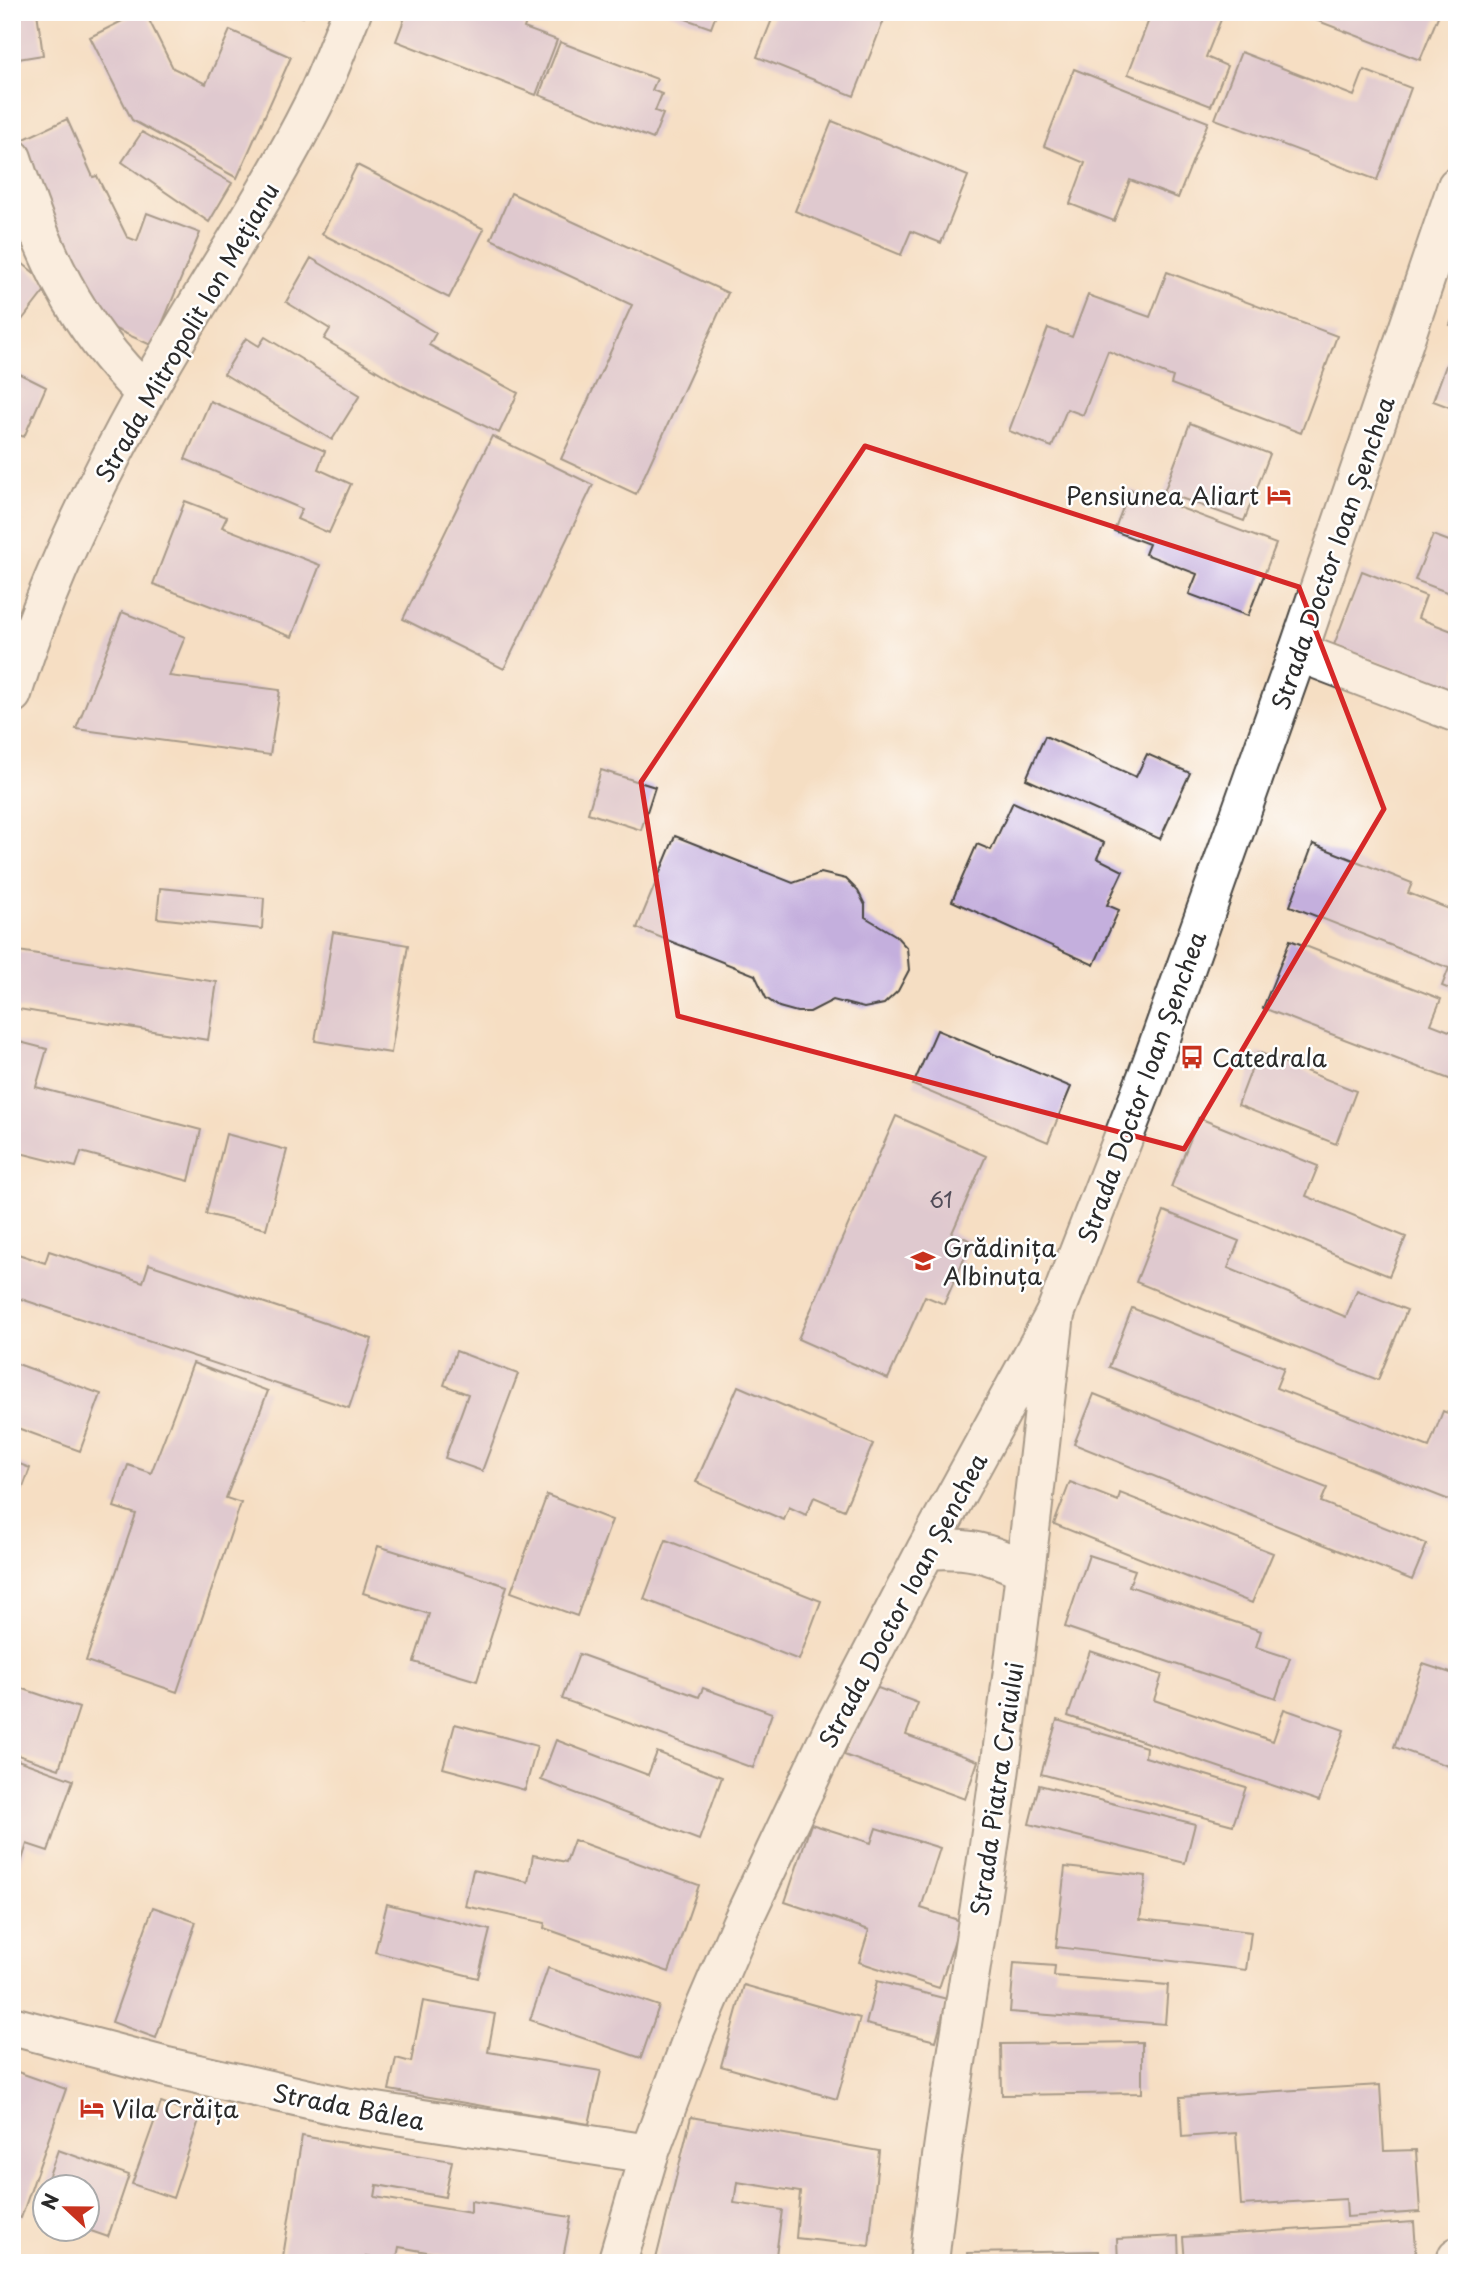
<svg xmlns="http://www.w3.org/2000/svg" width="1469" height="2275" font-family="'Playpen Sans',sans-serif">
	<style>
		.building { fill: #c4afdd }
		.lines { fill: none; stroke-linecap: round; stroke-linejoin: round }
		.pedestrian-casing { stroke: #494642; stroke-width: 42 }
		.minor-casing { stroke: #494642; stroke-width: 42 }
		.secondary-casing { stroke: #494642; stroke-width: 42 }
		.pedestrian { stroke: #fff; stroke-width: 38 }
		.minor { stroke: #fff; stroke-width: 38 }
		.secondary { stroke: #fff; stroke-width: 38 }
		.marked { fill: none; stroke: #d62828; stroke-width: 5; stroke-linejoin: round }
		.labels { text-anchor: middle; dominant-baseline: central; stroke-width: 5; stroke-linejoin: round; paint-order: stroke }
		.number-label { font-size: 21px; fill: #514c58 }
		.street-label { font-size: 24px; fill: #2b2b2b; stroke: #fff }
		.poi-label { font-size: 24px; fill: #2b2b2b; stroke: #fff; text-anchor: start }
	</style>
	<rect width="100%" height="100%" fill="#fff"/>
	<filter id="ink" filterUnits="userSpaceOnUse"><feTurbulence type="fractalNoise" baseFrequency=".0143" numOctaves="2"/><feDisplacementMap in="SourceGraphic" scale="14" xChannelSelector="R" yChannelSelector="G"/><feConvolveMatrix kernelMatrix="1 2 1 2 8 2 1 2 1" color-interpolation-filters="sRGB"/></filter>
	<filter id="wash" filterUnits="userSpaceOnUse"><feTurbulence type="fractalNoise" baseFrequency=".00686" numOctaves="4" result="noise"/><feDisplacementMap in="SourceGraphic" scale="28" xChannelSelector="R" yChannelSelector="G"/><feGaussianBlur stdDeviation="1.57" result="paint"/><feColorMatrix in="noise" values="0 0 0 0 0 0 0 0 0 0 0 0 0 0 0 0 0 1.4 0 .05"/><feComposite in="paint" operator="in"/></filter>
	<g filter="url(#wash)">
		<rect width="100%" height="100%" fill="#f5dec3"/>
		<g id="blocks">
			<path class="building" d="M 12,12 L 37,12 L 43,55 L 12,60 Z
				M 140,12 L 145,12 L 173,68 L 206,84 L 230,30 L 291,57 L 237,178 L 132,120 L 90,37 Z
				M 287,12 L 304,12 L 303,17 Z
				M 407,12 L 529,14 L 524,28 L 557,40 L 536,95 L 396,41 Z
				M 666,12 L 717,12 L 711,28 Z
				M 775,12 L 887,12 L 854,96 L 757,57 Z
				M 1152,12 L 1224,12 L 1206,57 L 1227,66 L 1211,106 L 1128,74 Z
				M 1307,12 L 1434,12 L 1439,14 L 1420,60 L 1305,16 Z
				M 560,42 L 657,79 L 652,90 L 662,94 L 655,111 L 663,114 L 653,139 L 539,95 Z
				M 1241,52 L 1354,96 L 1364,70 L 1411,88 L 1377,180 L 1215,119 Z
				M 1074,69 L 1208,122 L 1178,198 L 1130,180 L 1114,221 L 1070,204 L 1085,163 L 1044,146 Z
				M 67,119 L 93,177 L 97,176 L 127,237 L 137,241 L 147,213 L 200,233 L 153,346 L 104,324 L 70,264 L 22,140 Z
				M 832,121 L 968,176 L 941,243 L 911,231 L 901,255 L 795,211 Z
				M 142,132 L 232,183 L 209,222 L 122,162 Z
				M 357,165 L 484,229 L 449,298 L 322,234 Z
				M 511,193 L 728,293 L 636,494 L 561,459 L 632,305 L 491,239 Z
				M 12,255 L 49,285 L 15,329 L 12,327 Z
				M 311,258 L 436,333 L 429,345 L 518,393 L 499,433 L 404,387 L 324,339 L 330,329 L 286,302 Z
				M 1167,272 L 1337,336 L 1301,433 L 1171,384 L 1173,377 L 1108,351 L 1083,415 L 1067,409 L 1052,447 L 1009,431 L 1048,328 L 1072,337 L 1088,295 L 1150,317 Z
				M 1456,309 L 1457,309 L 1457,328 L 1450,325 Z
				M 265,337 L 360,395 L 332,440 L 224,374 L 246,338 L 259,346 Z
				M 1448,360 L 1457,364 L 1457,410 L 1433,401 Z
				M 12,370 L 46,387 L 24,437 L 12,432 Z
				M 210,401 L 325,451 L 318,469 L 351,484 L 329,533 L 297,519 L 302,509 L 185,459 Z
				M 1190,423 L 1270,454 L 1244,521 L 1164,492 Z
				M 492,436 L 593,485 L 504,669 L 403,619 Z
				M 1130,489 L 1276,544 L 1248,616 L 1189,594 L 1197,574 L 1145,554 L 1149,544 L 1114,531 Z
				M 185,501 L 227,517 L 222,527 L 320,565 L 292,637 L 153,584 Z
				M 1433,535 L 1457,544 L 1457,596 L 1415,580 Z
				M 1362,571 L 1426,596 L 1418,618 L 1457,633 L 1457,692 L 1334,645 Z
				M 122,612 L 185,637 L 169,676 L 280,690 L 270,755 L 76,729 Z
				M 1045,736 L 1136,777 L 1147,754 L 1190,773 L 1160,839 L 1026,779 Z
				M 601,770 L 655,787 L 641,830 L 588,813 Z
				M 1013,802 L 1104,843 L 1097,858 L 1123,871 L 1107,905 L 1119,910 L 1094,965 L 952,901 L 977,844 L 991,850 Z
				M 675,836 L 793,883 L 821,873 L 846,879 L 858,891 L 865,905 L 865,917 L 895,935 L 907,948 L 909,970 L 898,991 L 884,1004 L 864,1008 L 833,1000 L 810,1012 L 797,1012 L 779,1007 L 766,998 L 755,975 L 637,928 Z
				M 1313,844 L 1412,883 L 1408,893 L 1457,912 L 1457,992 L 1442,986 L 1449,968 L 1290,906 Z
				M 160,888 L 264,898 L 262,929 L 157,918 Z
				M 333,932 L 408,945 L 391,1053 L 315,1041 Z
				M 1290,940 L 1441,999 L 1431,1024 L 1457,1034 L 1457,1082 L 1263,1008 Z
				M 12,950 L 217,982 L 208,1040 L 12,1008 Z
				M 937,1030 L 1071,1087 L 1048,1142 L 913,1085 Z
				M 12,1040 L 47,1049 L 36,1087 L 201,1130 L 189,1181 L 81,1152 L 76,1167 L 12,1151 Z
				M 1258,1052 L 1356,1091 L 1336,1144 L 1238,1105 Z
				M 896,1116 L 986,1156 L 952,1233 L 972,1241 L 944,1304 L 925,1296 L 888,1379 L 798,1339 Z
				M 1199,1118 L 1318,1166 L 1306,1196 L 1406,1237 L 1389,1276 L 1171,1187 Z
				M 226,1134 L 287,1150 L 266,1229 L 206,1214 Z
				M 1164,1211 L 1239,1241 L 1228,1268 L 1346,1317 L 1357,1290 L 1407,1310 L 1378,1380 L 1136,1282 Z
				M 49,1251 L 143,1282 L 149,1264 L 372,1339 L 349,1408 L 12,1296 L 12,1252 L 45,1263 Z
				M 1132,1308 L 1284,1368 L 1276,1388 L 1429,1447 L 1443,1411 L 1457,1417 L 1457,1503 L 1109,1367 Z
				M 456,1351 L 518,1374 L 482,1471 L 445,1458 L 468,1394 L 444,1385 Z
				M 12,1362 L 101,1394 L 80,1451 L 12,1426 Z
				M 193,1363 L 268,1391 L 226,1498 L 241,1503 L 177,1692 L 86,1661 L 136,1514 L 114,1507 L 128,1465 L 151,1473 Z
				M 738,1386 L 873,1444 L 844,1510 L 814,1497 L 806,1515 L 789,1507 L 784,1520 L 696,1482 Z
				M 1094,1394 L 1327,1488 L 1321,1502 L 1427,1544 L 1412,1580 L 1074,1444 Z
				M 12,1461 L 30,1468 L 13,1515 L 12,1515 Z
				M 1070,1482 L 1118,1501 L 1120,1493 L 1273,1553 L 1252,1603 L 1054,1524 Z
				M 547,1495 L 612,1520 L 577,1616 L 511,1592 Z
				M 666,1540 L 821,1601 L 799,1660 L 644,1599 Z
				M 378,1546 L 507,1586 L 477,1681 L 414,1662 L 429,1614 L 363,1593 Z
				M 1089,1555 L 1135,1570 L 1129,1586 L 1261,1631 L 1256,1647 L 1290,1658 L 1276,1698 L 1065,1627 Z
				M 1090,1651 L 1162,1675 L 1154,1700 L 1273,1741 L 1284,1709 L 1344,1730 L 1319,1801 L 1068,1716 Z
				M 579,1654 L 699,1697 L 703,1688 L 772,1713 L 753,1768 L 562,1699 Z
				M 1423,1664 L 1457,1675 L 1457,1769 L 1394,1747 Z
				M 12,1685 L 79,1708 L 59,1769 L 12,1753 Z
				M 870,1685 L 918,1703 L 906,1735 L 978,1761 L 965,1799 L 844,1755 Z
				M 1057,1720 L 1146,1747 L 1145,1757 L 1246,1787 L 1233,1825 L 1041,1774 Z
				M 455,1724 L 537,1746 L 525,1790 L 443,1768 Z
				M 556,1740 L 648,1775 L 657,1752 L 722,1777 L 699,1840 L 541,1780 Z
				M 12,1758 L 73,1780 L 48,1851 L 27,1844 L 21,1863 L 12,1860 Z
				M 1039,1785 L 1195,1824 L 1185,1863 L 1029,1824 Z
				M 811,1824 L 871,1843 L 876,1828 L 940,1848 L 921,1908 L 961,1921 L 939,1988 L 859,1962 L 869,1930 L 785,1902 Z
				M 574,1840 L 699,1885 L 669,1972 L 544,1928 L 545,1923 L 465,1906 L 473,1870 L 528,1882 L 533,1855 L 566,1862 Z
				M 1065,1867 L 1146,1876 L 1140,1919 L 1251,1932 L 1246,1970 L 1056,1947 Z
				M 387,1904 L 490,1930 L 478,1978 L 375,1952 Z
				M 153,1907 L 196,1922 L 156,2038 L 112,2022 Z
				M 1014,1963 L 1055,1966 L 1054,1976 L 1168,1985 L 1165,2024 L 1010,2012 Z
				M 548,1968 L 659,2006 L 641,2058 L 530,2020 Z
				M 877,1981 L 947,1999 L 936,2041 L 866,2024 Z
				M 744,1985 L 860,2018 L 837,2099 L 721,2066 Z
				M 423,2001 L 495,2014 L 488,2052 L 601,2071 L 589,2124 L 389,2090 L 396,2058 L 411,2062 Z
				M 1142,2042 L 1142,2093 L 1002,2095 L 1001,2044 Z
				M 12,2070 L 66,2089 L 21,2218 L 12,2215 Z
				M 1380,2085 L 1384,2151 L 1416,2150 L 1420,2212 L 1347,2217 L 1346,2199 L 1241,2205 L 1236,2133 L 1182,2137 L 1180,2097 Z
				M 161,2103 L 200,2117 L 173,2198 L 132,2184 Z
				M 691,2117 L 879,2151 L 869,2246 L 796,2238 L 800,2192 L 737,2182 L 734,2203 L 782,2210 L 775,2263 L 655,2263 Z
				M 302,2136 L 452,2161 L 445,2197 L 377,2185 L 375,2197 L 471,2213 L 471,2201 L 571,2217 L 562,2263 L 488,2263 L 399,2247 L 396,2262 L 366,2257 L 365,2263 L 282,2263 Z
				M 58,2150 L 129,2175 L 108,2237 L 88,2230 L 88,2188 L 46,2188 L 46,2215 L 36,2212 Z
				M 1414,2222 L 1417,2263 L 1185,2263 L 1183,2237 Z
				M 1178,2236 L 1179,2263 L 1118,2263 L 1117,2239 Z
				M 1099,2251 L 1099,2263 L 967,2263 L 967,2253 Z"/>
		</g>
	</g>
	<g filter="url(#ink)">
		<use href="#blocks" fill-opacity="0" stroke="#494642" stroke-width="2"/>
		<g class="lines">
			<g class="pedestrian-casing">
				<path id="pedestrian" d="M 12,158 C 42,251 74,324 145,393"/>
			</g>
			<g class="minor-casing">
				<path id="minor" d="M 1298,652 L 1457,713
					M 12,2026 L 167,2067 L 344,2107 L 649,2154
					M 929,2263 C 942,2136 965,2012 983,1886 C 1012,1696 1033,1505 1055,1314
					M 1456,2263 L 1457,2257"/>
			</g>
			<g class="secondary-casing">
				<path id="secondary" d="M 12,694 C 44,589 92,489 145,394 C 199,296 263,205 313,105 C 328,75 339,43 352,12
					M 926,1550 C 967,1547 988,1552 1025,1570
					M 617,2263 L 649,2154 L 695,2031 L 741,1924 L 833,1729 L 926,1550 L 1055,1314 L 1148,1074 L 1298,652 L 1457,186"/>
			</g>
			<use href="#pedestrian" class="pedestrian"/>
			<use href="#minor" class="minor"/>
			<use href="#secondary" class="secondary"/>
		</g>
	</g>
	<path d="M0 0H1469V2275H0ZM 865,446 L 1299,587 L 1384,809 L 1184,1149 L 678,1016 L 641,782 Z" fill="#f5dec3" fill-opacity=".55" fill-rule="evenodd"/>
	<path class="marked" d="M 865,446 L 1299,587 L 1384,809 L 1184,1149 L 678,1016 L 641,782 Z"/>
	<defs>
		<g id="hotel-bare" transform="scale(1.89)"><path d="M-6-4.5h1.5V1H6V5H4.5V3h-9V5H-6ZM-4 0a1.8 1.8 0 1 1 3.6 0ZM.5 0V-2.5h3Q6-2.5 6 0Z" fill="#c8321e" stroke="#fff" stroke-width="2.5" paint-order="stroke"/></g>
		<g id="bus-bare" transform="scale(1.89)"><path d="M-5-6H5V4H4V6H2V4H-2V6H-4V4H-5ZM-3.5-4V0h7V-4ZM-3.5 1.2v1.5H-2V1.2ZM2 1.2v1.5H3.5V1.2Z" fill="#c8321e" stroke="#fff" stroke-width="2.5" paint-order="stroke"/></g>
		<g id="school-bare" transform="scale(1.89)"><path d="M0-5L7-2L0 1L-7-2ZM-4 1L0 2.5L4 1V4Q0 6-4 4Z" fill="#c8321e" stroke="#fff" stroke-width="2.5" paint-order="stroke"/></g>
	</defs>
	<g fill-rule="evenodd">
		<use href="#hotel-bare" x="1279" y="495"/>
		<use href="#bus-bare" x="1192" y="1057"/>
		<use href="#school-bare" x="923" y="1261"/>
		<use href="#hotel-bare" x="92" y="2108"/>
	</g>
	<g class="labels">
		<g class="number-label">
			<text x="941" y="1199">61</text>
		</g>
		<g class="street-label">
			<text transform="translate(186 332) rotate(-60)">Strada Mitropolit Ion Mețianu</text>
			<text transform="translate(1332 553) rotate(-71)">Strada Doctor Ioan Șenchea</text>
			<text transform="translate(1141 1087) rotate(-70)">Strada Doctor Ioan Șenchea</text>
			<text transform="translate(902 1600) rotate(-62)">Strada Doctor Ioan Șenchea</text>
			<text transform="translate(996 1789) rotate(-82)">Strada Piatra Craiului</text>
			<text transform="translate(349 2106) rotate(11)">Strada Bâlea</text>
		</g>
		<g class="poi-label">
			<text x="1259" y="495" text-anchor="end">Pensiunea Aliart</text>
			<text x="1212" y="1057">Catedrala</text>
			<text x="943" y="1247">Grădinița<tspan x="943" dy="28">Albinuța</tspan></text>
			<text x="112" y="2108">Vila Crăița</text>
		</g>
	</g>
	<rect width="1469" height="2275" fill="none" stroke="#fff" stroke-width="42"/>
	<g transform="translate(66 2208) rotate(292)"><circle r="33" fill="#ffffff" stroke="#aaaaaa" stroke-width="2"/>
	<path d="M0-5L12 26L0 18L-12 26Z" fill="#c8321e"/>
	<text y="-10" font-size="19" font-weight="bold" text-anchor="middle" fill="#2b2b2b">N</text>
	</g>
</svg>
